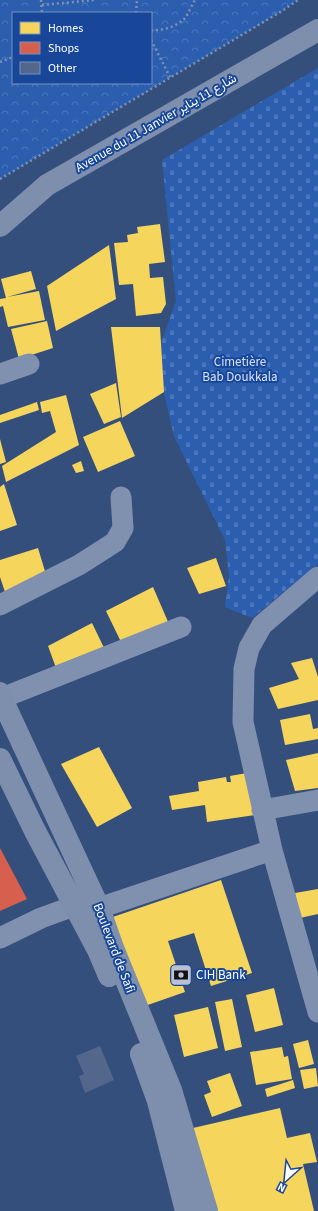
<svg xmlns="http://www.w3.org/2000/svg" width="318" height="1211" font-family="'Source Sans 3',Vazirmatn,sans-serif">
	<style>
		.cemetery { fill: url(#cemetery-stones) }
		.park { fill: url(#park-crowns); fill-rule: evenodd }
		.homes { fill: #f6d55c }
		.shops { fill: #d6604d }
		.building { fill: #52678b }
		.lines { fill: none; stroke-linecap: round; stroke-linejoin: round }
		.path { stroke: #8090af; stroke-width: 2.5; stroke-dasharray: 2 3; stroke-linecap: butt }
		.minor { stroke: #8090af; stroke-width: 21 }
		.major { stroke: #7d8fad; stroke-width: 22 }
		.labels { text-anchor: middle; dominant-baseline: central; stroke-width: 4; stroke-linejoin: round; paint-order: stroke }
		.street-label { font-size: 13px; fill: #fff; stroke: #18479a }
		.park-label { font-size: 13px; fill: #d4e3fc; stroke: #18479a }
		.poi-label { font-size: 13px; fill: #fff; stroke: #18479a; text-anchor: start }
	</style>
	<defs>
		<pattern id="cemetery-stones" width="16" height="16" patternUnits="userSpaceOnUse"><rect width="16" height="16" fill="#2c5eaf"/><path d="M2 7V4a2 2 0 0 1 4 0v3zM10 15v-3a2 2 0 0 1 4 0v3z" fill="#4c76bb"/></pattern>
		<pattern id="park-crowns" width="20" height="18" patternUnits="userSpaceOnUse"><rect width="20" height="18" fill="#2c5eaf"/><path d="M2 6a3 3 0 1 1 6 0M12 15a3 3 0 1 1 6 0" fill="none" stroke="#4c76bb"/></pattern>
	</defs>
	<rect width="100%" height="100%" fill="#354f7d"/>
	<path class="cemetery" d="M 318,68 L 318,564 L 252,618 L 225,607 L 229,576 L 225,540 L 174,436 L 163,389 L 161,343 L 176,301 L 162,160 Z"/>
	<path class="park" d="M 0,0 L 298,0 L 282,11 L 0,179 ZM 13,13 L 151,13 L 151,83 L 13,83 Z"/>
	<path class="homes" d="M 160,224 L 165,262 L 149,264 L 150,278 L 163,277 L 166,304 L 161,313 L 136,316 L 133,284 L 119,285 L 114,243 L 128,242 L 127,235 L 138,233 L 137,227 Z
		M 109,245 L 116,299 L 56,331 L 47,286 Z
		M 31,271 L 36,289 L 7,297 L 39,291 L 45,320 L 8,327 L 3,306 L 0,307 L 0,299 L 6,298 L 1,279 Z
		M 47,321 L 53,348 L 19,359 L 11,329 Z
		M 111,327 L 160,327 L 164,392 L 122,418 Z
		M 116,383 L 121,417 L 104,424 L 90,394 Z
		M 66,395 L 79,445 L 6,482 L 2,466 L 56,432 L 50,411 L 42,413 L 40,402 Z
		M 37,402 L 39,410 L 0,423 L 0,415 Z
		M 120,421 L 135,456 L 98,472 L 83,437 Z
		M 0,439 L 6,462 L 0,464 Z
		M 81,461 L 84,471 L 76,473 L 72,465 Z
		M 4,484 L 17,525 L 0,531 L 0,487 Z
		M 38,548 L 47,578 L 6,595 L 0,577 L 0,560 Z
		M 216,558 L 226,586 L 199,594 L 187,568 Z
		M 153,587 L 169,624 L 123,646 L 106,611 Z
		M 92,623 L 107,654 L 59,676 L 48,646 Z
		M 312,658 L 318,677 L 318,700 L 278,709 L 269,688 L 299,679 L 291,663 Z
		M 310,714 L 313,729 L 318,728 L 318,739 L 285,745 L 280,720 Z
		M 99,747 L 132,808 L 97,827 L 61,764 Z
		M 318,753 L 318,788 L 295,791 L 286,760 Z
		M 247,773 L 255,815 L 207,822 L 205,805 L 172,810 L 169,796 L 199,791 L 198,782 L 226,777 L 227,782 L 231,782 L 230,776 Z
		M 221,880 L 252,973 L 211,986 L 194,933 L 168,941 L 185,992 L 142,1007 L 107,919 Z
		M 318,889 L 318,914 L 300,918 L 295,893 Z
		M 274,988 L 283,1025 L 255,1032 L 246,995 Z
		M 232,999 L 242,1047 L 225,1051 L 215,1002 Z
		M 208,1007 L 218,1048 L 184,1057 L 174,1015 Z
		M 308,1040 L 314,1064 L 299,1068 L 293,1044 Z
		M 282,1047 L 284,1057 L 288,1056 L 292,1079 L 256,1085 L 250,1052 Z
		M 316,1068 L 318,1086 L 304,1089 L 300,1070 Z
		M 230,1073 L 242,1106 L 212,1117 L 204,1095 L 211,1092 L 207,1081 Z
		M 293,1080 L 295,1088 L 267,1097 L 265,1089 Z
		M 280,1108 L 287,1138 L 310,1133 L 317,1162 L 303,1164 L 314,1211 L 213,1211 L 193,1128 Z"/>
	<path class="shops" d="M 0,848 L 27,899 L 0,911 Z"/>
	<path class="building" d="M 100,1046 L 114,1080 L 85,1093 L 79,1076 L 84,1074 L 76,1056 Z"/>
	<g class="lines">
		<path class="path" d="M 41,0 L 42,13
			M 42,5 L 95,0
			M 136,13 L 137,0
			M 151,30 C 161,31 176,27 184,19 C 188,15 191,6 195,0
			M 151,40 L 170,77
			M 0,62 L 13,57
			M 0,179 L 282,11 L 298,0"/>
		<path class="minor" d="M 0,374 L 29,364
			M 318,577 L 262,625 L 249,648 L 244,669 L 243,722 L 272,850 L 318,1012
			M 0,605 L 79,565 L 115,542 L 123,528 L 121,497
			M 2,698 L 181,627
			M 262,810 L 318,800
			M 99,908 L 272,850
			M 0,938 L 41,918 L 74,906"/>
		<path class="major" d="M 0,226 L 47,185 L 318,30
			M 0,693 L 6,708 L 99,908 L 113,948 L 171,1090 L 207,1211
			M 0,759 L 35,831 L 98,950 L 109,976
			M 141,1054 L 158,1101 L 186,1211"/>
	</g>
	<defs>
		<g id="bank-square" transform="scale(1.15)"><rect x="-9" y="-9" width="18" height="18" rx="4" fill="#b8c1d2" stroke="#18479a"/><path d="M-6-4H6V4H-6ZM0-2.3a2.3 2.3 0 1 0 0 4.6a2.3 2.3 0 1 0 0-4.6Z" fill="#111"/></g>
	</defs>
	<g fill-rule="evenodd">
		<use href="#bank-square" x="181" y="975"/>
	</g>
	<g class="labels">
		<g class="street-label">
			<text transform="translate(156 123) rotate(-30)">Avenue du 11 Janvier شارع 11 يناير</text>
			<text transform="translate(114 948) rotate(69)">Boulevard de Safi</text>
		</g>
		<g class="park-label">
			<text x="240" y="362">Cimetière<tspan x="240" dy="15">Bab Doukkala</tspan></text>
		</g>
		<g class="poi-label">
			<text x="196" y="975">CIH Bank</text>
		</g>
	</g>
	<rect x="12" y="12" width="140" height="72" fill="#18479a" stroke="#7491c2"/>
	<rect x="20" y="22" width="20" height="12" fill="#f6d55c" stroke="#7491c2"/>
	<text x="48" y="32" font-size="12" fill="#ffffff">Homes</text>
	<rect x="20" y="42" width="20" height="12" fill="#d6604d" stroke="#7491c2"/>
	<text x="48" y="52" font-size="12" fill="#ffffff">Shops</text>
	<rect x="20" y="62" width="20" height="12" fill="#52678b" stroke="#7491c2"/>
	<text x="48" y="72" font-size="12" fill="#ffffff">Other</text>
	<g transform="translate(286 1179) rotate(207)" stroke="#18479a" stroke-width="3" paint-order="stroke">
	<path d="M0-3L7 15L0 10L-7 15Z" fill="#ffffff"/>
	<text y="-6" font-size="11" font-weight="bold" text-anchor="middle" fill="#ffffff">N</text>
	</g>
</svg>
